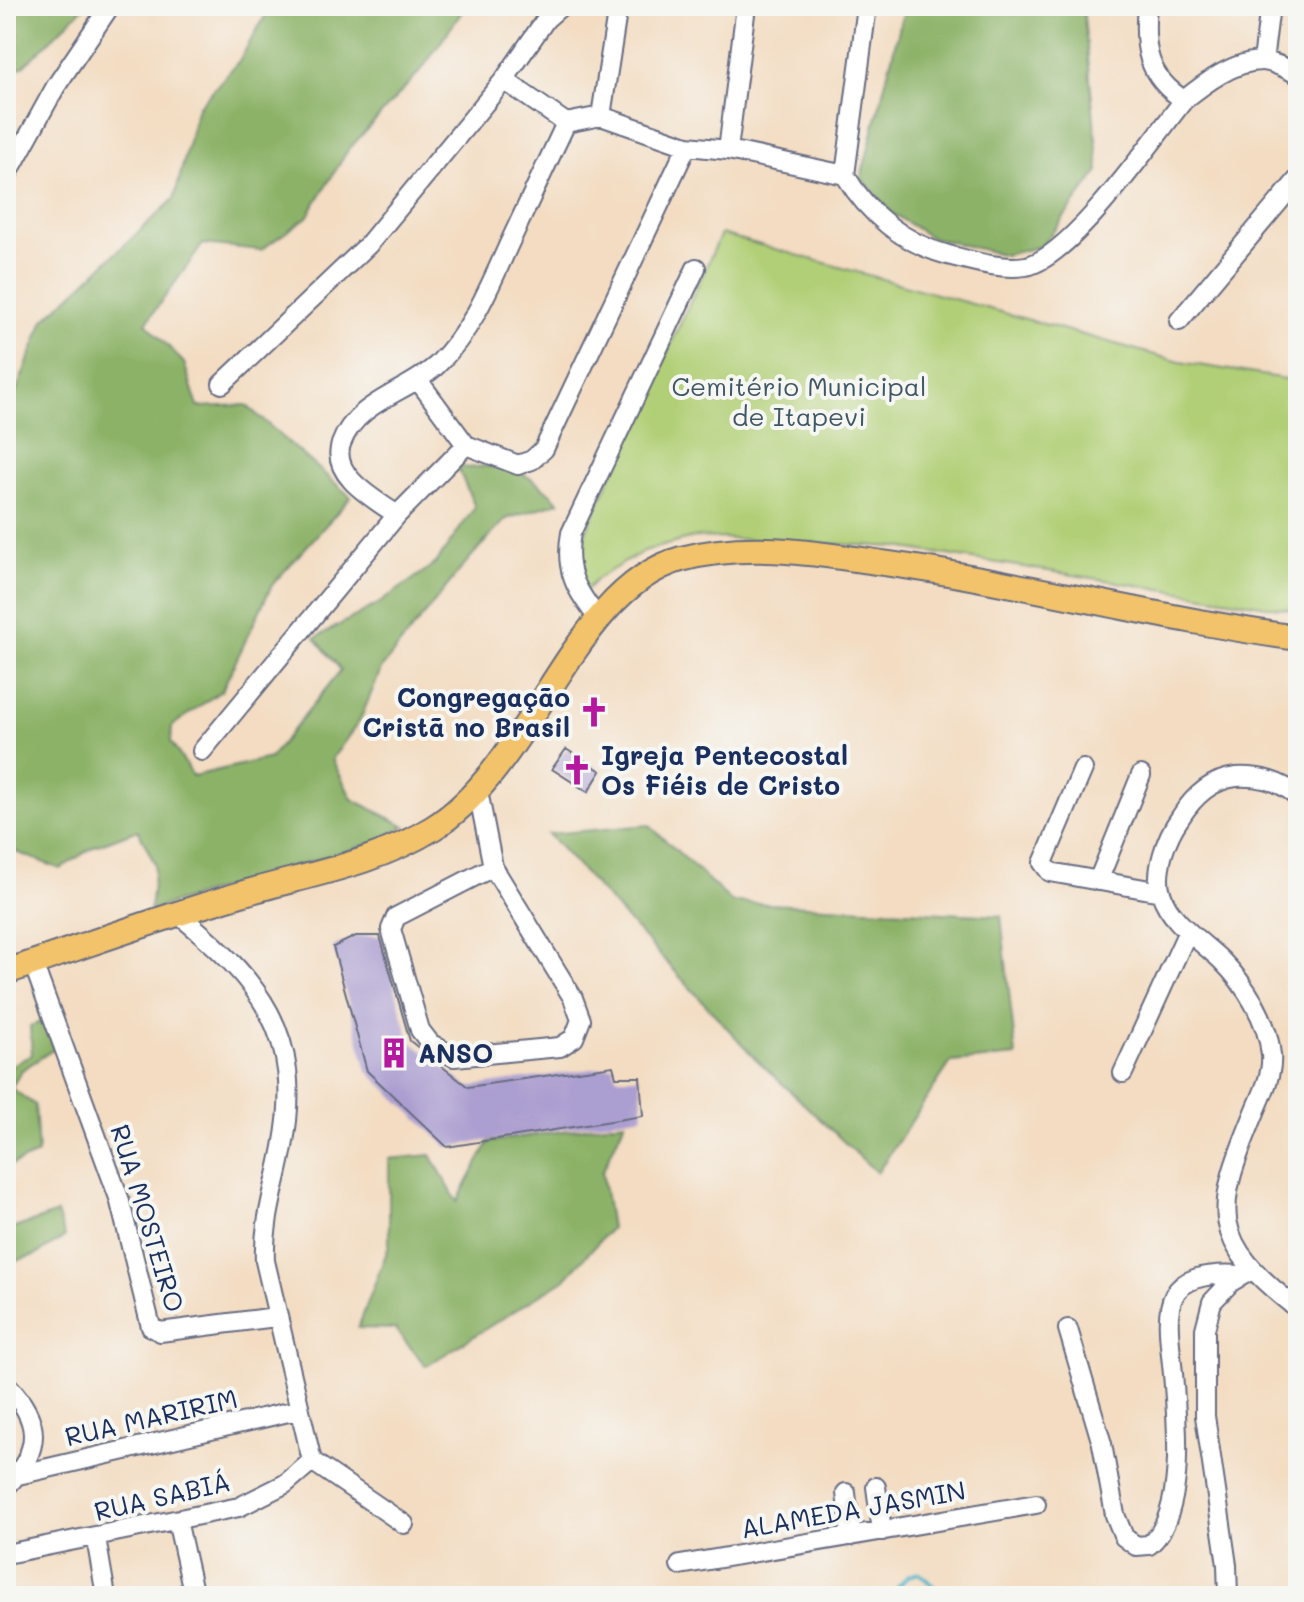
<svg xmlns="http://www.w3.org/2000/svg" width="1304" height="1602" font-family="Mali,sans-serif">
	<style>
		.green { fill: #b1cf76; stroke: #667f6a; stroke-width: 2 }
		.forest { fill: #8cb267; stroke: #547062; stroke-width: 2 }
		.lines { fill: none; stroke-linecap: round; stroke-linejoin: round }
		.stream { stroke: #46b1c5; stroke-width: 4 }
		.building { fill: #ab9ed0 }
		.minor-casing { stroke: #676c81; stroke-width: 22 }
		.major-casing { stroke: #676c81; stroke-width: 28 }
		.minor { stroke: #fff; stroke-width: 18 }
		.major { stroke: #f2c36a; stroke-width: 24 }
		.labels { text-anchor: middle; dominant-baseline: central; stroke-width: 8; stroke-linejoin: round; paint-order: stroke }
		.park-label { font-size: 26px; fill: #405764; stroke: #f6f6f2 }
		.poi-label { font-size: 26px; font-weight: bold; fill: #1b2f5e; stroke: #f6f6f2; text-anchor: start }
		.street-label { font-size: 26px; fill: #1b2f5e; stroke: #f6f6f2 }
	</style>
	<rect width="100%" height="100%" fill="#f6f6f2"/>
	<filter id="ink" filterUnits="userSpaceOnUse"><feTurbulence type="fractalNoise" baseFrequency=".0125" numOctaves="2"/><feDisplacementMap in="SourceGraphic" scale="16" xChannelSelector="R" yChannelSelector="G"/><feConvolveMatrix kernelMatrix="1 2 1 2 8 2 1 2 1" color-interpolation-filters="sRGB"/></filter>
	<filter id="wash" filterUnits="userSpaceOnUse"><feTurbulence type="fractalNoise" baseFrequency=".006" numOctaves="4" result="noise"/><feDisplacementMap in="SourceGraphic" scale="32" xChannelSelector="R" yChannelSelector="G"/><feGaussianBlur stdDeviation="1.8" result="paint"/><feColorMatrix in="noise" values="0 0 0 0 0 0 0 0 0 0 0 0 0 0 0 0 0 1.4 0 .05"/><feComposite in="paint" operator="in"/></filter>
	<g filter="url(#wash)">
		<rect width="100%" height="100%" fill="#f3dcc1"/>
		<path class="green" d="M 721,234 L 1180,362 L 1298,381 L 1298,611 L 898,547 L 696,537 L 644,551 L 598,578 L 585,591 L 575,556 Z"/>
		<path class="forest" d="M 6,6 L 85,6 L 24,66 L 6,74 Z
			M 271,6 L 466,6 L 422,69 L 348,150 L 307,217 L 261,250 L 203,244 L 146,323 L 184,363 L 198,407 L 246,405 L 351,497 L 272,585 L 222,690 L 172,726 L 171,742 L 193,776 L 270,758 L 341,670 L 315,638 L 378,604 L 436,563 L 475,507 L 456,464 C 468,471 475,466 487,466 C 520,468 536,479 559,502 L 506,519 L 469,559 L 382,667 L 360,720 L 332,759 L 352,799 L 405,826 L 373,843 L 150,910 L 155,864 L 138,830 L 95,846 L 60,869 L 6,848 L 6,407 L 12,402 L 44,320 L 174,199 L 198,107 L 239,61 Z
			M 905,6 L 1083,6 L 1099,171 L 1042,246 L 1005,255 L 930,237 L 892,213 L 861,178 Z
			M 649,825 L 732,902 L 1001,916 L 1016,1056 L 951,1062 L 877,1173 L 754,1057 L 548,834 Z
			M 44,1021 L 54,1049 L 22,1070 L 11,1088 L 35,1105 L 38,1154 L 6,1167 L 6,1068 L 32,1055 L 30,1026 Z
			M 625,1122 L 602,1172 L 611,1228 L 564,1280 L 426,1366 L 395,1329 L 358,1328 L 389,1246 L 389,1159 L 431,1155 L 457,1202 L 489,1142 Z
			M 57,1213 L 65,1237 L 35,1255 L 6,1264 L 6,1231 Z"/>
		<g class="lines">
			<path class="stream" d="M 890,1596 L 908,1576 L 919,1573 L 944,1596"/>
		</g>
		<g id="blocks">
			<path class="building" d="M 566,749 L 601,771 L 588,792 L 552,769 Z
				M 356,936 L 380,936 L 410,1041 L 468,1087 L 613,1066 L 616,1077 L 640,1077 L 643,1116 L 447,1147 L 367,1071 L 333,947 Z"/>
		</g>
	</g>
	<g filter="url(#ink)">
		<use href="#blocks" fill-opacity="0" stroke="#676c81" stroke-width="2"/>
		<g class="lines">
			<g class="minor-casing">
				<path id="minor" d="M 1147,6 C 1143,47 1147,77 1184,100
					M 1263,61 L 1270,6
					M 504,80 L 566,123 L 601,116
					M 601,116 L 687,146 L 728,150 L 845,175 C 868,214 903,243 948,255 C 972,261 1000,270 1026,266 C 1071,258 1153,139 1184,100 C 1205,83 1234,61 1262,61 C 1273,61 1288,70 1298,74
					M 601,116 L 618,6
					M 728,150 L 746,6
					M 845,175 L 867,6
					M 6,177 L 56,86 L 110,6
					M 1179,321 L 1298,179
					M 418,380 L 466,445 L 518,465 L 532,460 L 544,449 L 687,146
					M 222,384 L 368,245 L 504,80 L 546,19 L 561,6
					M 397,515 C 376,500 330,476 341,444 C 356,401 409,392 438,364 C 473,329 489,288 509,244 C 528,204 547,163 566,123
					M 599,619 C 576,591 564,570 571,533 L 696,268
					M 202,751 L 397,515 L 466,445
					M 1083,769 L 1043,863 L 1050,872 L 1161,892
					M 478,791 L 493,867 L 573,998 L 581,1020 L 574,1038 L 560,1047 L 454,1057 L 430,1043 L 420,1030 L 391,929 L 396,917 L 493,867
					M 1298,797 C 1282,781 1258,776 1236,777 C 1210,780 1193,797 1180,818 C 1167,836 1154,870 1161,893 C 1170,922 1200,940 1221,960 C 1245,984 1268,1020 1271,1055 C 1273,1074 1262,1095 1255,1112 C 1214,1211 1208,1240 1298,1309
					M 1098,881 L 1141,775
					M 177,913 C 259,981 305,1033 283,1147 C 276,1186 263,1220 265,1261 L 312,1461
					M 33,963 L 119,1198 L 151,1327 L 160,1332 L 276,1317
					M 1123,1073 L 1188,931
					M 1068,1329 L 1102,1444 L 1115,1515 L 1124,1537 L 1136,1546 L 1149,1545 C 1187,1514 1177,1420 1173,1374 C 1167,1312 1155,1270 1240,1275
					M 6,1384 C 42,1421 42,1450 6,1487
					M 312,1461 L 404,1524
					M 18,1475 L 297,1410
					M 876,1487 L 882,1531
					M 846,1493 L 851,1536
					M 177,1520 L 194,1596
					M 96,1538 L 106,1596
					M 6,1554 L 239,1507 L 285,1484 L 312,1461
					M 680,1565 L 1036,1504
					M 1228,1596 L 1227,1565 L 1205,1416 L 1205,1329 L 1212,1302 L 1231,1282 L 1245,1274"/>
			</g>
			<g class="major-casing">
				<path id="major" d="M 6,972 C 84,946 162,917 241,894 C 305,875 376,864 433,828 C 533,766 573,589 681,559 C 748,541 815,553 883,563 C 1022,582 1158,619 1298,638"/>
			</g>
			<use href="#minor" class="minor"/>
			<use href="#major" class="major"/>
		</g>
	</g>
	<defs>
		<g id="church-bare" transform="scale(2.4)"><path d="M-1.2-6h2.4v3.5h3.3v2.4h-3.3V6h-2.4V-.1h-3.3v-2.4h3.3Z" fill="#b5179e" stroke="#f6f6f2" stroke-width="2.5" paint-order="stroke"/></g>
		<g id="building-bare" transform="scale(2.4)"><path d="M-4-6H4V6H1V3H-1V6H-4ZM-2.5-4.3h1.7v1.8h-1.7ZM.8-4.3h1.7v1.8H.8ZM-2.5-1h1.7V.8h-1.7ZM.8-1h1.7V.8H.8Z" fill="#b5179e" stroke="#f6f6f2" stroke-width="2.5" paint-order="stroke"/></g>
	</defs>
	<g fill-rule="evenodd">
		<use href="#church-bare" x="594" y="712"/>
		<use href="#church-bare" x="577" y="770"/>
		<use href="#building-bare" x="394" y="1053"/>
	</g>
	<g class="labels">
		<g class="park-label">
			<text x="799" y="386">Cemitério Municipal<tspan x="799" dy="30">de Itapevi</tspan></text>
		</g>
		<g class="poi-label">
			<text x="570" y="697" text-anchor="end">Congregação<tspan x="570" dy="30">Cristã no Brasil</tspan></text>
			<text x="601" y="755">Igreja Pentecostal<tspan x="601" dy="30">Os Fiéis de Cristo</tspan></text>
			<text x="418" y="1053">ANSO</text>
		</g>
		<g class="street-label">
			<text transform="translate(148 1218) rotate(73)">RUA MOSTEIRO</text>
			<text transform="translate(151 1417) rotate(-13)">RUA MARIRIM</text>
			<text transform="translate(162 1496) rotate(-13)">RUA SABIÁ</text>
			<text transform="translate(853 1509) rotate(-10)">ALAMEDA JASMIN</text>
		</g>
	</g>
	<rect width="1304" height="1602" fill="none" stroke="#f6f6f2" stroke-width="32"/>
</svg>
